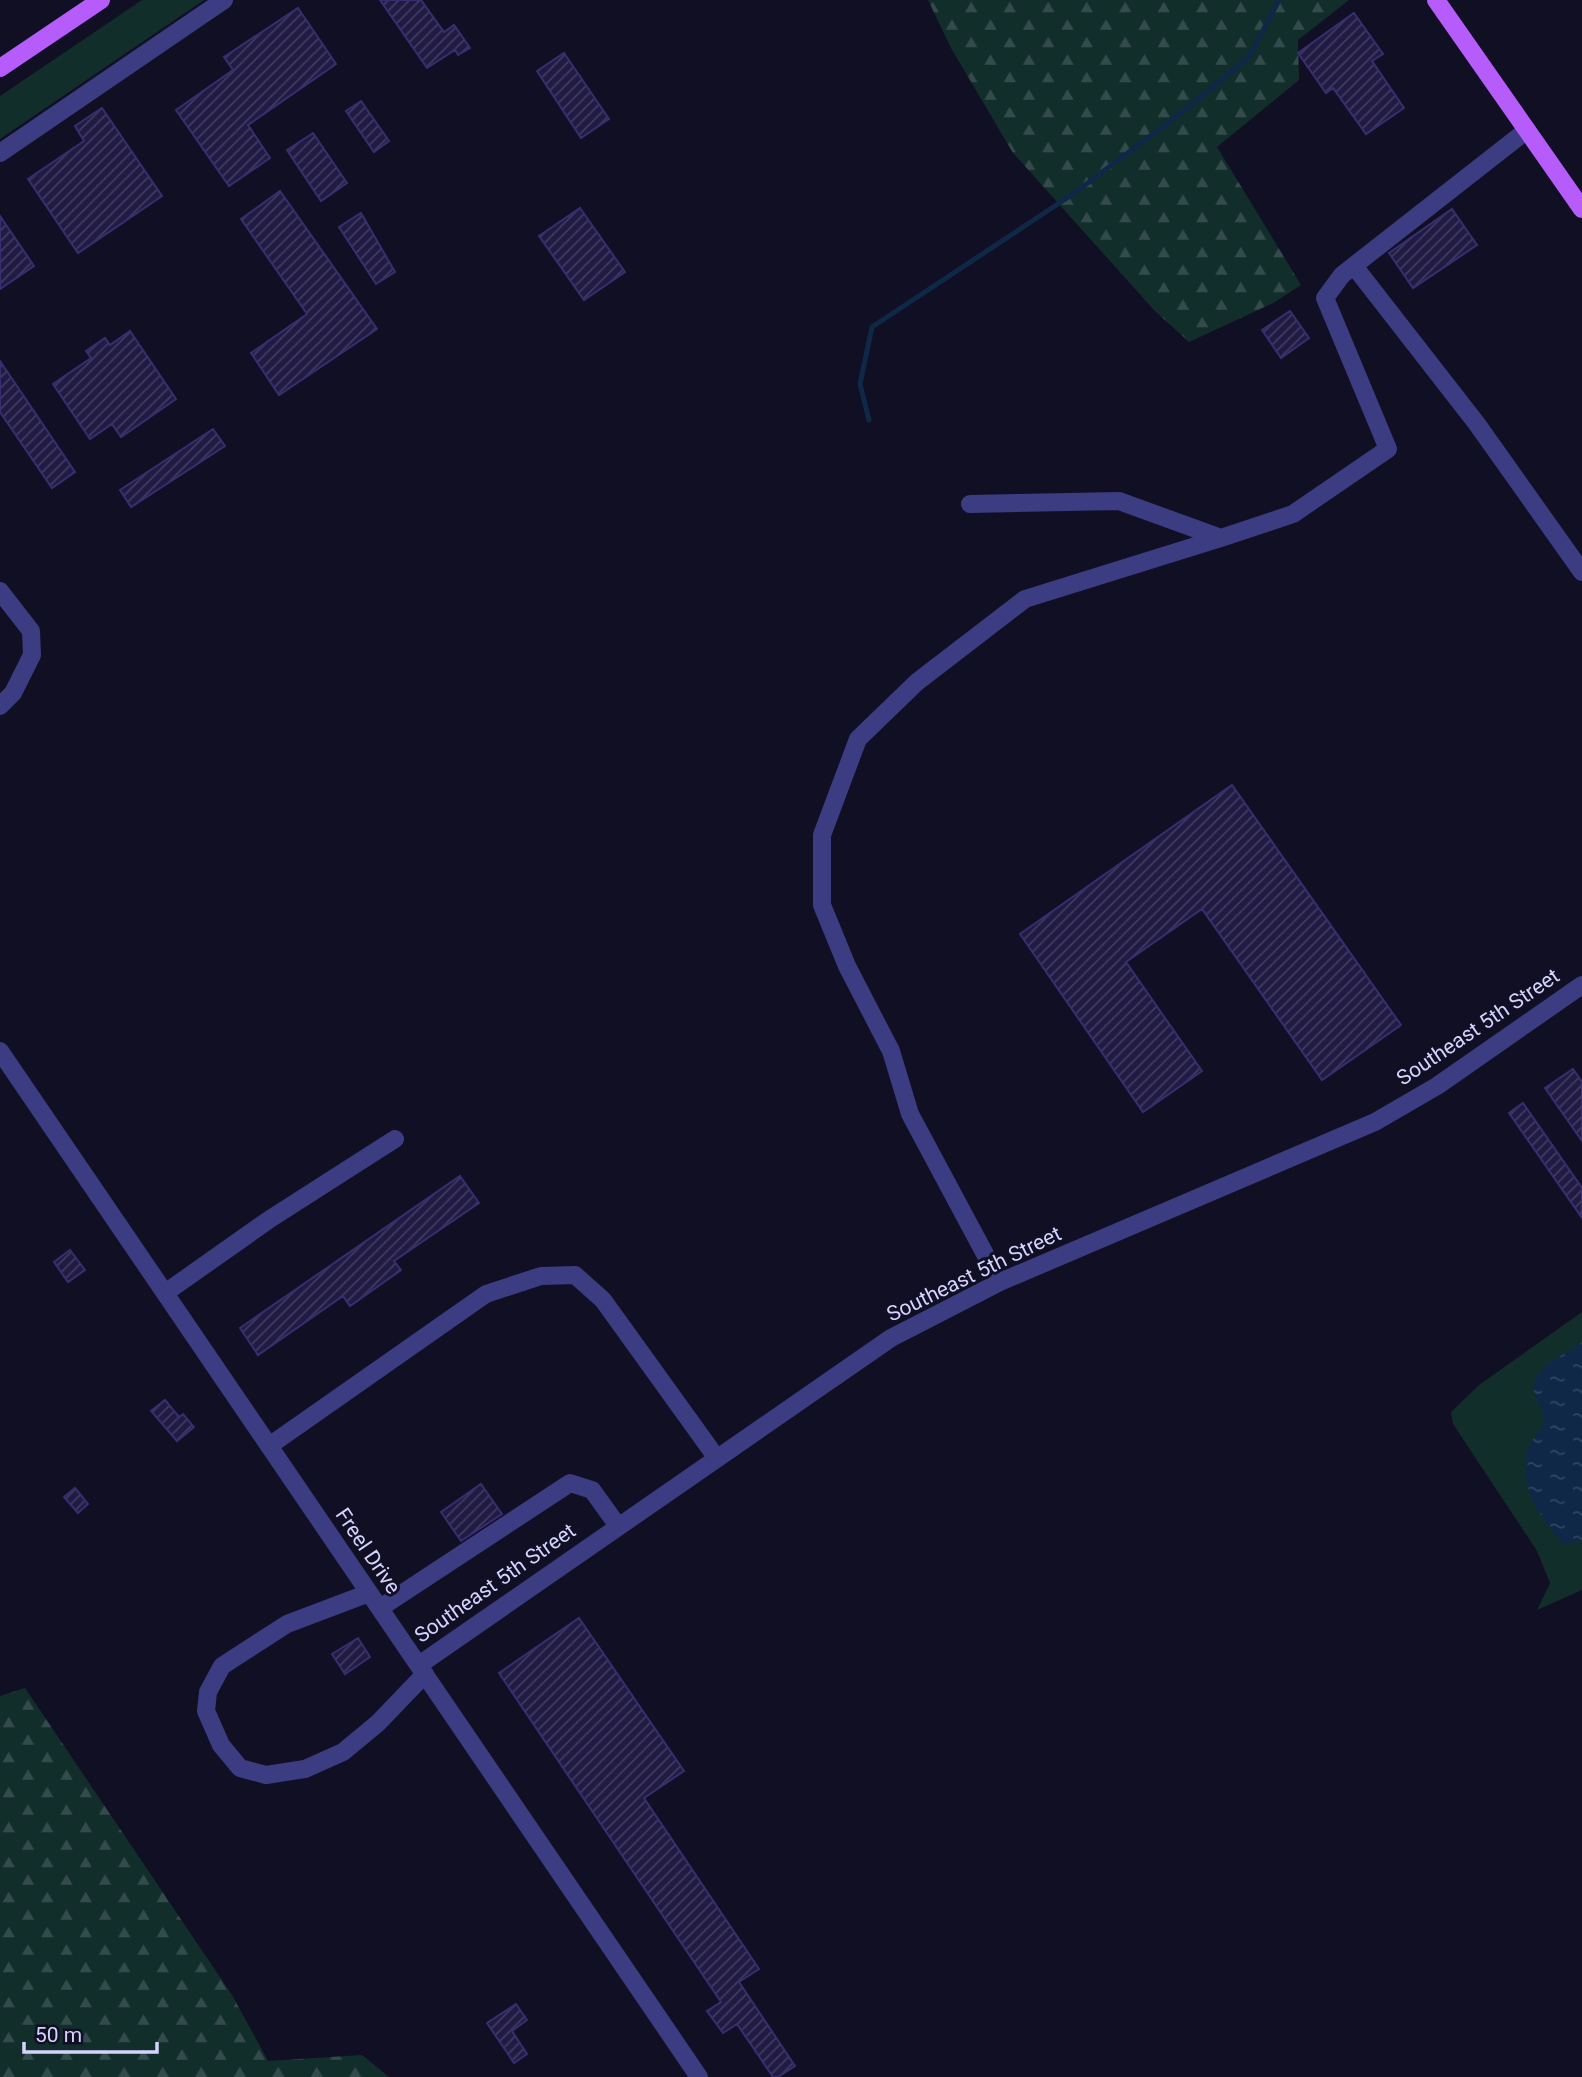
<svg xmlns="http://www.w3.org/2000/svg" width="1582" height="2077" font-family="Roboto,sans-serif">
	<style>
		.grass { fill: #122e2b }
		.forest { fill: url(#forest-firs) }
		.water { fill: url(#water-ripples) }
		.lines { fill: none; stroke-linecap: round; stroke-linejoin: round }
		.stream { stroke: #0f2848; stroke-width: 5 }
		.building { fill: url(#building-hatch); stroke: #372e70; stroke-width: 2 }
		.minor { stroke: #3b3c82; stroke-width: 18 }
		.major { stroke: #b65cfb; stroke-width: 18 }
		.labels { text-anchor: middle; dominant-baseline: central; stroke-width: 6; stroke-linejoin: round; paint-order: stroke }
		.street-label { font-size: 21px; fill: #d5d3fe; stroke: #110f24 }
	</style>
	<defs>
		<pattern id="forest-firs" width="22" height="20" patternUnits="userSpaceOnUse" patternTransform="scale(1.75)"><rect width="22" height="20" fill="#122e2b"/><path d="M5 1l3.5 6h-7zM16 11l3.5 6h-7z" fill="#344b4b"/></pattern>
		<pattern id="water-ripples" width="26" height="14" patternUnits="userSpaceOnUse" patternTransform="scale(1.75)"><rect width="26" height="14" fill="#0f2848"/><path d="M2 4q2-2 4 0t4 0M15 11q2-2 4 0t4 0" fill="none" stroke="#314663"/></pattern>
		<pattern id="building-hatch" width="6" height="6" patternUnits="userSpaceOnUse" patternTransform="scale(1.75)"><rect width="6" height="6" fill="#211b44"/><path d="M-1 1l2-2M0 6l6-6M5 7l2-2" fill="none" stroke="#403b60"/></pattern>
	</defs>
	<rect width="100%" height="100%" fill="#110f24"/>
	<path class="grass" d="M 142,0 L 204,0 L 0,139 L 0,96 Z
		M 1582,1312 L 1582,1590 L 1537,1610 L 1550,1583 L 1537,1551 L 1453,1424 L 1451,1412 L 1479,1385 Z"/>
	<path class="forest" d="M 928,0 L 1349,0 L 1298,40 L 1299,80 L 1217,147 L 1301,285 L 1273,303 L 1189,342 L 1154,310 L 1013,153 L 951,48 Z
		M 25,1688 L 232,1995 L 268,2061 L 362,2055 L 389,2077 L 0,2077 L 0,1696 Z"/>
	<path class="water" d="M 1582,1342 L 1582,1540 L 1565,1545 C 1542,1520 1520,1491 1526,1454 C 1527,1444 1538,1435 1542,1426 C 1547,1412 1539,1407 1535,1396 C 1527,1368 1566,1355 1582,1342 Z"/>
	<g class="lines">
		<path class="stream" d="M 869,420 L 860,384 L 872,327 L 1073,194 L 1185,110 L 1249,57 L 1279,0"/>
	</g>
	<path class="building" d="M 380,0 L 421,0 L 444,32 L 454,25 L 470,48 L 458,55 L 455,50 L 427,68 Z
		M 298,8 L 336,64 L 248,125 L 270,158 L 229,186 L 176,110 L 233,70 L 224,57 Z
		M 1354,13 L 1383,54 L 1372,61 L 1404,108 L 1366,134 L 1333,88 L 1326,93 L 1298,53 Z
		M 564,53 L 609,119 L 581,138 L 537,71 Z
		M 361,101 L 389,141 L 374,152 L 346,111 Z
		M 102,108 L 162,196 L 78,253 L 28,179 L 84,141 L 75,126 Z
		M 313,133 L 347,183 L 321,201 L 287,150 Z
		M 280,191 L 377,329 L 279,395 L 251,353 L 307,314 L 241,219 Z
		M 580,208 L 625,272 L 584,300 L 539,236 Z
		M 1452,209 L 1477,245 L 1413,288 L 1389,253 Z
		M 361,213 L 395,272 L 376,284 L 339,227 Z
		M 0,216 L 34,266 L 0,289 Z
		M 1290,311 L 1309,338 L 1281,358 L 1262,330 Z
		M 130,331 L 176,399 L 121,437 L 112,424 L 90,439 L 53,384 L 91,358 L 86,351 L 105,338 L 110,345 Z
		M 0,361 L 75,472 L 52,488 L 0,412 Z
		M 213,429 L 225,446 L 131,507 L 120,490 Z
		M 1232,785 L 1401,1025 L 1322,1080 L 1202,909 L 1126,962 L 1202,1071 L 1143,1112 L 1020,934 Z
		M 1573,1069 L 1582,1082 L 1582,1141 L 1545,1088 Z
		M 1523,1103 L 1582,1188 L 1582,1218 L 1509,1113 Z
		M 460,1176 L 479,1203 L 394,1261 L 401,1270 L 350,1306 L 343,1296 L 258,1355 L 240,1328 Z
		M 70,1250 L 85,1270 L 68,1282 L 54,1262 Z
		M 165,1400 L 179,1417 L 183,1414 L 194,1427 L 177,1441 L 151,1411 Z
		M 481,1484 L 502,1514 L 461,1541 L 441,1512 Z
		M 75,1488 L 88,1504 L 78,1513 L 64,1497 Z
		M 579,1618 L 684,1771 L 644,1798 L 759,1969 L 739,1982 L 795,2066 L 778,2077 L 773,2077 L 737,2024 L 723,2033 L 707,2011 L 721,2002 L 499,1673 Z
		M 358,1638 L 370,1657 L 345,1674 L 332,1654 Z
		M 516,2004 L 527,2020 L 512,2031 L 527,2054 L 514,2063 L 487,2023 Z"/>
	<g class="lines">
		<path class="minor" d="M 0,153 L 224,0
			M 1354,266 L 1477,424 L 1582,572
			M 970,504 L 1119,501 L 1221,538 L 1293,514 L 1388,449 L 1325,298 L 1342,275 L 1527,130
			M 0,591 L 31,631 L 32,655 L 13,693 L 0,706
			M 0,1051 L 699,2077
			M 1000,1282 L 910,1114 L 891,1051 L 847,966 L 822,905 L 822,835 L 858,739 L 917,682 L 1025,599 L 1221,538
			M 165,1293 L 270,1219 L 395,1139
			M 269,1446 L 486,1294 L 541,1276 L 575,1275 L 603,1300 L 716,1457
			M 369,1593 L 287,1624 L 222,1666 L 208,1692 L 206,1711 L 221,1745 L 240,1768 L 266,1775 L 305,1769 L 343,1752 L 378,1723 L 425,1674
			M 380,1608 L 570,1483 L 592,1490 L 618,1526
			M 419,1665 L 891,1338 L 1000,1282 L 1375,1122 L 1437,1086 L 1582,985"/>
		<path class="major" d="M 1436,0 L 1582,209
			M 0,68 L 101,0"/>
	</g>
	<g class="labels">
		<g class="street-label">
			<text transform="translate(1478 1027) rotate(-34)">Southeast 5th Street</text>
			<text transform="translate(974 1274) rotate(-26)">Southeast 5th Street</text>
			<text transform="translate(368 1551) rotate(56)">Freel Drive</text>
			<text transform="translate(495 1583) rotate(-35)">Southeast 5th Street</text>
		</g>
	</g>
	<path d="M24 2042v10h133v-10" fill="none" stroke="#d5d3fe" stroke-width="3.5"/>
	<text x="35" y="2042" font-size="21" fill="#d5d3fe" stroke="#110f24" stroke-width="5" paint-order="stroke">50 m</text>
</svg>
